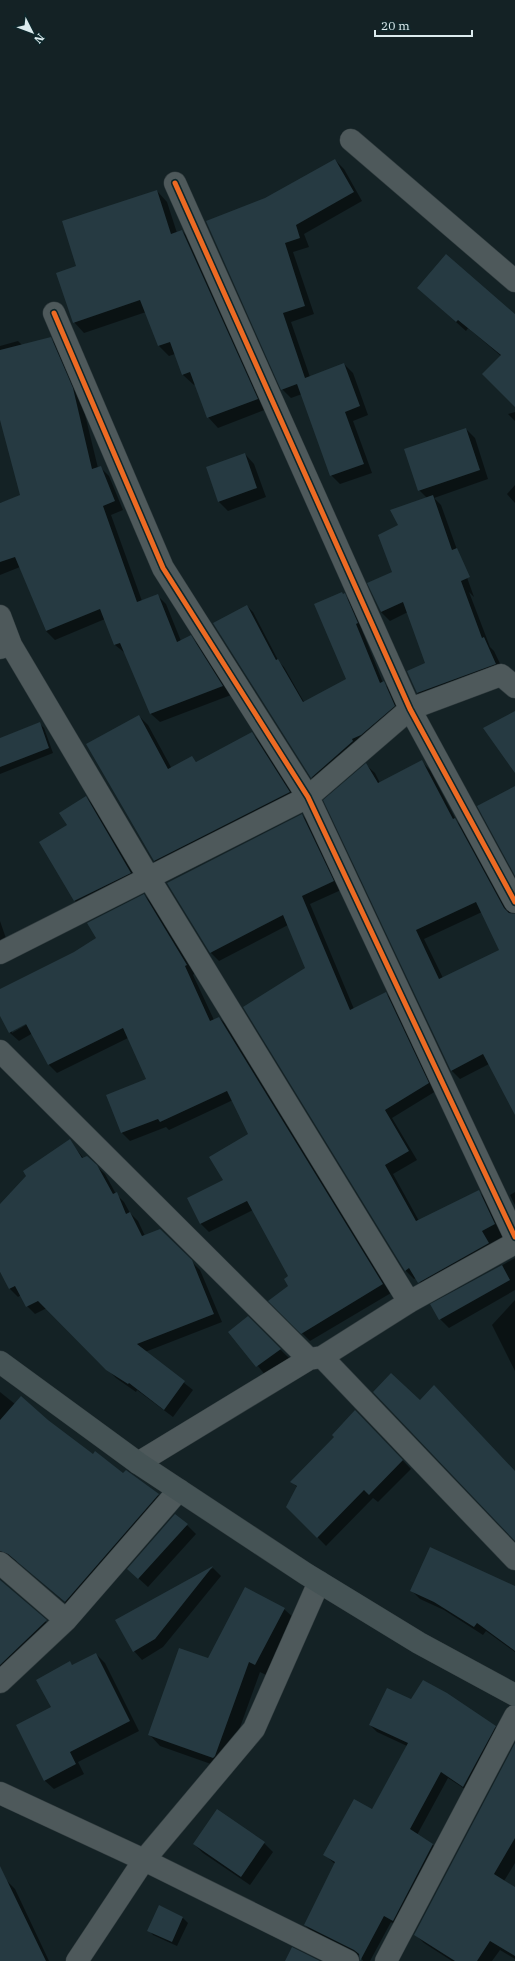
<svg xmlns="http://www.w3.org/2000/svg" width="515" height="1961" font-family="'IBM Plex Serif',serif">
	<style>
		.shadow { fill: #0007; fill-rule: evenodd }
		.building { fill: #263a42; fill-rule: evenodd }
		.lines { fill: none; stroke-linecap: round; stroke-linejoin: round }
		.street-casing { stroke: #313c3f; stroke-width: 23 }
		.secondary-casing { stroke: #313c3f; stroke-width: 23 }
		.street { stroke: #4e595b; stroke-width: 22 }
		.secondary { stroke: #455355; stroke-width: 22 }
		.cycleway-casing { stroke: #0e272b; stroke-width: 8 }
		.cycleway { stroke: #ed6a23; stroke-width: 5 }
	</style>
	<rect width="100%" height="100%" fill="#142225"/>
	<path class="shadow" d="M 335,160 L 344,169 L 362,201 L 304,234 L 309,247 L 293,252 L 314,314 L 291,322 L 310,377 L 344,364 L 353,373 L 368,415 L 353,421 L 372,473 L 340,484 L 331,475 L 302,394 L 291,398 L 282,389 L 266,199 Z
		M 157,191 L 167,202 L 177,233 L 182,231 L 192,241 L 267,409 L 218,428 L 208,417 L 196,384 L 194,385 L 183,375 L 175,354 L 169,356 L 159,346 L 146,312 L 84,333 L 74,322 L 77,267 Z
		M 418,288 L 515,314 L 515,406 L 501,356 L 468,328 L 466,331 Z
		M 50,338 L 59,347 L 81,398 L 98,468 L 100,467 L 109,476 L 123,510 L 111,515 L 142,601 L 157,595 L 166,604 L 181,641 L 190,636 L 199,645 L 231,695 L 160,722 L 151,714 L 125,653 L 115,645 L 105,619 L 55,640 L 46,631 L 20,567 L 0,575 L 0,503 L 22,496 L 0,417 L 0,346 L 18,341 L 22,345 Z
		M 515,412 L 515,421 L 508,414 Z
		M 466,429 L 475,438 L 488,479 L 434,498 L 441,505 L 474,597 L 469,592 L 490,647 L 494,651 L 504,672 L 426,701 L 417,693 L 427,664 L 408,612 L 390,621 L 381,612 L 369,583 L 393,572 L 399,525 L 427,498 L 419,490 Z
		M 245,454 L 254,464 L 266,497 L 228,511 L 219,502 L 207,468 Z
		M 515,485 L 515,503 L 507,494 Z
		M 343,595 L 351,601 L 364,629 L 362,630 L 383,683 L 390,689 L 401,712 L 318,784 L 312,777 L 247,606 L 253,612 L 279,662 L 284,667 L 304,702 L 348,680 Z
		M 139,716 L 148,725 L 172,769 L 192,757 L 197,763 L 252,733 L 261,743 L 298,801 L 164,870 L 154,861 Z
		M 39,723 L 44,728 L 53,753 L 0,774 L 0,739 Z
		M 421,761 L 430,770 L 457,822 L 464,828 L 514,919 L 482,912 L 424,939 L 443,978 L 515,954 L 515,1096 L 489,1064 L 460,1079 L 452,1071 L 366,765 L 375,773 L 380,783 Z
		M 86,797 L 95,807 L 140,882 L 84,910 L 75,901 L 41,842 L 68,826 Z
		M 302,815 L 310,823 L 341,890 L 310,904 L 354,1009 L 386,993 L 394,1002 L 436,1091 L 392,1118 L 417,1160 L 393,1174 L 419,1221 L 479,1192 L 487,1200 L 509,1245 L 427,1290 L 416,1278 L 414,1279 L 406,1271 L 306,969 L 288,925 L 219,961 L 211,953 Z
		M 144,895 L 153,904 L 195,973 L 193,975 L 214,1020 L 219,1018 L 228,1026 L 391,1293 L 310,1341 L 270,1301 L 289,1286 L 289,1277 L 253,1210 L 209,1232 L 200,1223 L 249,1134 L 233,1100 L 169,1130 L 166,1127 L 130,1141 L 122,1133 L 113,1110 L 148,1080 L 128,1038 L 57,1073 L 49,1065 L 33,1033 L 19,1041 L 10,1033 L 0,1014 L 0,996 L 123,927 ZM 30,1020 L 31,1022 L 12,1033 L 12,1031 Z
		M 0,921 L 9,947 L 0,953 Z
		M 69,1140 L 84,1159 L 87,1157 L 105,1174 L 116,1194 L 124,1202 L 130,1213 L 138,1221 L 145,1236 L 160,1230 L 200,1270 L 222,1322 L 145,1352 L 193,1390 L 173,1417 L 137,1390 L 136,1392 L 116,1378 L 47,1308 L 35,1314 L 27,1306 L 21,1295 L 18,1297 L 10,1289 L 0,1272 L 0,1205 Z
		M 515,1192 L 515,1205 L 510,1195 Z
		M 515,1258 L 515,1290 L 449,1328 L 440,1319 L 432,1305 Z
		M 515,1300 L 515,1371 L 492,1325 Z
		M 248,1318 L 289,1358 L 266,1376 L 230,1332 Z
		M 0,1392 L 15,1404 L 47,1421 L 93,1456 L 158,1495 L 166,1504 L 74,1610 L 18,1562 L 11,1559 L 0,1562 Z
		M 364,1420 L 411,1469 L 378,1502 L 373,1498 L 326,1546 L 288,1507 L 298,1488 L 292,1482 Z
		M 187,1525 L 196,1534 L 148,1587 L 128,1569 Z
		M 213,1568 L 221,1576 L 163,1647 L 142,1660 L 134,1651 L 117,1620 Z
		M 0,1581 L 55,1630 L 0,1673 Z
		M 515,1587 L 515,1652 L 486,1631 L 483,1635 L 444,1610 L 420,1599 L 412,1591 Z
		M 284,1609 L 296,1620 L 266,1675 L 260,1672 L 225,1769 L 160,1746 L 149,1734 L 208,1659 Z
		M 96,1654 L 105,1663 L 139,1731 L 78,1762 L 84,1774 L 54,1789 L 44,1780 L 53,1708 L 69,1662 L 73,1666 Z
		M 412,1701 L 495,1727 L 502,1734 L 471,1793 L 448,1778 L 417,1835 L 433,1845 L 440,1852 L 400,1927 L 391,1922 L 370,1961 L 363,1961 L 360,1956 L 312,1932 L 305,1925 L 335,1864 L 325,1855 L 372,1810 L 407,1746 L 377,1732 L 370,1725 Z
		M 515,1747 L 515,1863 L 504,1881 L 515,1888 L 515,1959 L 500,1950 L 492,1961 L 452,1961 L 424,1943 L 415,1934 Z
		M 264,1843 L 273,1852 L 250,1885 L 203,1853 L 194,1844 Z
		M 7,1881 L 15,1889 L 49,1961 L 0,1961 L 0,1892 Z
		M 160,1906 L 183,1918 L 188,1923 L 177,1946 L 153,1935 L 149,1930 Z"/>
	<path class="building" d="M 335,159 L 354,192 L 296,225 L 300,238 L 285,243 L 305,306 L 283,313 L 305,378 L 344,363 L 360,406 L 345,412 L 364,464 L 330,476 L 297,384 L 281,390 L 206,221 L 265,198 Z
		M 157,190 L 171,234 L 182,230 L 258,399 L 207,418 L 190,372 L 182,375 L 170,342 L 158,346 L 140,300 L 73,323 L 56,273 L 76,266 L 62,221 Z
		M 446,254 L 515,314 L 515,407 L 482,374 L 501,355 L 458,320 L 456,322 L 417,288 Z
		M 51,337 L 73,388 L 92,469 L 101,466 L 115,501 L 103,506 L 137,602 L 158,594 L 177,642 L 191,635 L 223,686 L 150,714 L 120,643 L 114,645 L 100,609 L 46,631 L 15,557 L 0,562 L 0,503 L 20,495 L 0,420 L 0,350 Z
		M 466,428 L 480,470 L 418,491 L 404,449 Z
		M 245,453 L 257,488 L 218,502 L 206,467 Z
		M 433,495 L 452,550 L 457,548 L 470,577 L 461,581 L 482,638 L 484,637 L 496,664 L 417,693 L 407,671 L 425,663 L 403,602 L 381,612 L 367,583 L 392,572 L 378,535 L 398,525 L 390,510 Z
		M 342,592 L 343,594 L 345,593 L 358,623 L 356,624 L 380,683 L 384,681 L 395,706 L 361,735 L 352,739 L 353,741 L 311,778 L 213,623 L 247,605 L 276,660 L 278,659 L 303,702 L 346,679 L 314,604 Z
		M 515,711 L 515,773 L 483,728 Z
		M 139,715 L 168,769 L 192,756 L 196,762 L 252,732 L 290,792 L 154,861 L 86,744 Z
		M 40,722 L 49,748 L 0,767 L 0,738 Z
		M 422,760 L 453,819 L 455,818 L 504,908 L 509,913 L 515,914 L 515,1115 L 483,1054 L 451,1071 L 323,800 L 366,763 L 378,783 ZM 476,902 L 499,950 L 439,979 L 416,930 Z
		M 515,786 L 515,876 L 477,806 Z
		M 86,796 L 131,873 L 74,901 L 39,842 L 67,825 L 59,813 Z
		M 302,814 L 334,881 L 302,896 L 350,1010 L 386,992 L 429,1083 L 385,1110 L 409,1151 L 385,1165 L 416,1221 L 479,1190 L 495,1224 L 482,1231 L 489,1243 L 418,1283 L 409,1268 L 405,1271 L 243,1007 L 305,968 L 283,915 L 210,953 L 167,883 Z
		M 144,894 L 187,965 L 185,966 L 210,1021 L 219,1017 L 383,1284 L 301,1334 L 268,1301 L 288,1286 L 284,1279 L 288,1276 L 247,1201 L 200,1224 L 187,1198 L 223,1180 L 209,1157 L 248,1134 L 227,1091 L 160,1122 L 158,1119 L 121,1133 L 106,1095 L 146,1079 L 123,1028 L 48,1065 L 26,1024 L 9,1033 L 0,1016 L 0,989 L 74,952 L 96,938 L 87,923 Z
		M 70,1139 L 82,1158 L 87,1156 L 97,1165 L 113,1194 L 117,1192 L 126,1214 L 130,1212 L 142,1236 L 160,1229 L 192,1260 L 214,1314 L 137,1344 L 185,1381 L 164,1410 L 129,1383 L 128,1384 L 106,1370 L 38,1301 L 26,1307 L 15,1286 L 9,1289 L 0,1272 L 0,1204 L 26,1176 L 23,1171 Z
		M 502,1265 L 510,1280 L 439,1320 L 430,1304 Z
		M 248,1316 L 281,1349 L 256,1367 L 228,1332 Z
		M 391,1373 L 420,1400 L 434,1385 L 515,1471 L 515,1541 L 373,1392 Z
		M 21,1396 L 48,1420 L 93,1454 L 95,1451 L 123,1473 L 126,1470 L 159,1494 L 65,1602 L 8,1554 L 0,1551 L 0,1420 Z
		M 355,1410 L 403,1460 L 369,1495 L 364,1490 L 317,1538 L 286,1507 L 297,1486 L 290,1482 L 334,1437 L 332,1435 Z
		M 175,1514 L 188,1524 L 138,1579 L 127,1569 Z
		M 430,1547 L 515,1586 L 515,1651 L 477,1623 L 474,1627 L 434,1602 L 410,1591 Z
		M 213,1566 L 155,1639 L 133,1652 L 115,1620 Z
		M 0,1580 L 47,1620 L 0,1665 Z
		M 245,1587 L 285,1608 L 255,1665 L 249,1662 L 215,1756 L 213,1758 L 148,1735 L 179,1648 L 208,1658 Z
		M 96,1653 L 130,1721 L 70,1752 L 76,1764 L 44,1781 L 16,1725 L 51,1707 L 36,1680 L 70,1661 L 72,1665 Z
		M 423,1680 L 447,1693 L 496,1726 L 463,1787 L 441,1772 L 410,1829 L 433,1844 L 393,1921 L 384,1916 L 360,1961 L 359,1954 L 354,1950 L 304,1925 L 335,1862 L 323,1855 L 354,1799 L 372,1809 L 408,1743 L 369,1725 L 387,1688 L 411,1699 Z
		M 515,1743 L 515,1838 L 494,1874 L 515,1887 L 515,1956 L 490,1941 L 477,1961 L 455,1961 L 414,1935 Z
		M 217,1809 L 265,1842 L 241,1877 L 193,1844 Z
		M 0,1866 L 46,1961 L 0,1961 Z
		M 159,1905 L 183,1917 L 172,1942 L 147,1931 Z
		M 292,1947 L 320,1961 L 285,1961 Z"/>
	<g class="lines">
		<g class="street-casing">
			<path id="street" d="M 351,140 L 515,281
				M 175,183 L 410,709 L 515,902
				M 54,313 L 163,568 L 308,797 L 515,1237
				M 0,616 L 11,645
				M 0,648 L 11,645 L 149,878 L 409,1302
				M 0,953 L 308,797 L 410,709 L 501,675 L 515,687
				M 0,1051 L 309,1359
				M 322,1357 L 515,1559
				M 138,1463 L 309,1359 L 322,1357 L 409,1302 L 515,1243
				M 0,1563 L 66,1620
				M 0,1682 L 66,1620 L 179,1490
				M 0,1793 L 144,1860 L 348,1961
				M 77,1961 L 144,1860 L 254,1729 L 319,1582
				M 386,1961 L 515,1716"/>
		</g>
		<g class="secondary-casing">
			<path id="secondary" d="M 0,1362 L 138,1463 L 306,1574 L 419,1643 L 515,1695"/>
		</g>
		<use href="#street" class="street"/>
		<use href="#secondary" class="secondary"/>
		<g class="cycleway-casing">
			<path id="cycleway" d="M 175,183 L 410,709 L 515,902
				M 54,313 L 163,568 L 308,797 L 515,1237"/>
		</g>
		<use href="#cycleway" class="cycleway"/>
	</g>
	<g transform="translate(32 32) rotate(132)" stroke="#0e272b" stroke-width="3" paint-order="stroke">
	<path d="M0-3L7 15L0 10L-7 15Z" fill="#dcebee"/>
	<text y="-6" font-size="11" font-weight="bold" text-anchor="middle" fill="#dcebee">N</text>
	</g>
	<path d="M375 30v6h97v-6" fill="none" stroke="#dcebee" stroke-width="2"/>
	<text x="381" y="30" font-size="12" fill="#dcebee" stroke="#0e272b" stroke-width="3" paint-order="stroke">20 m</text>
</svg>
